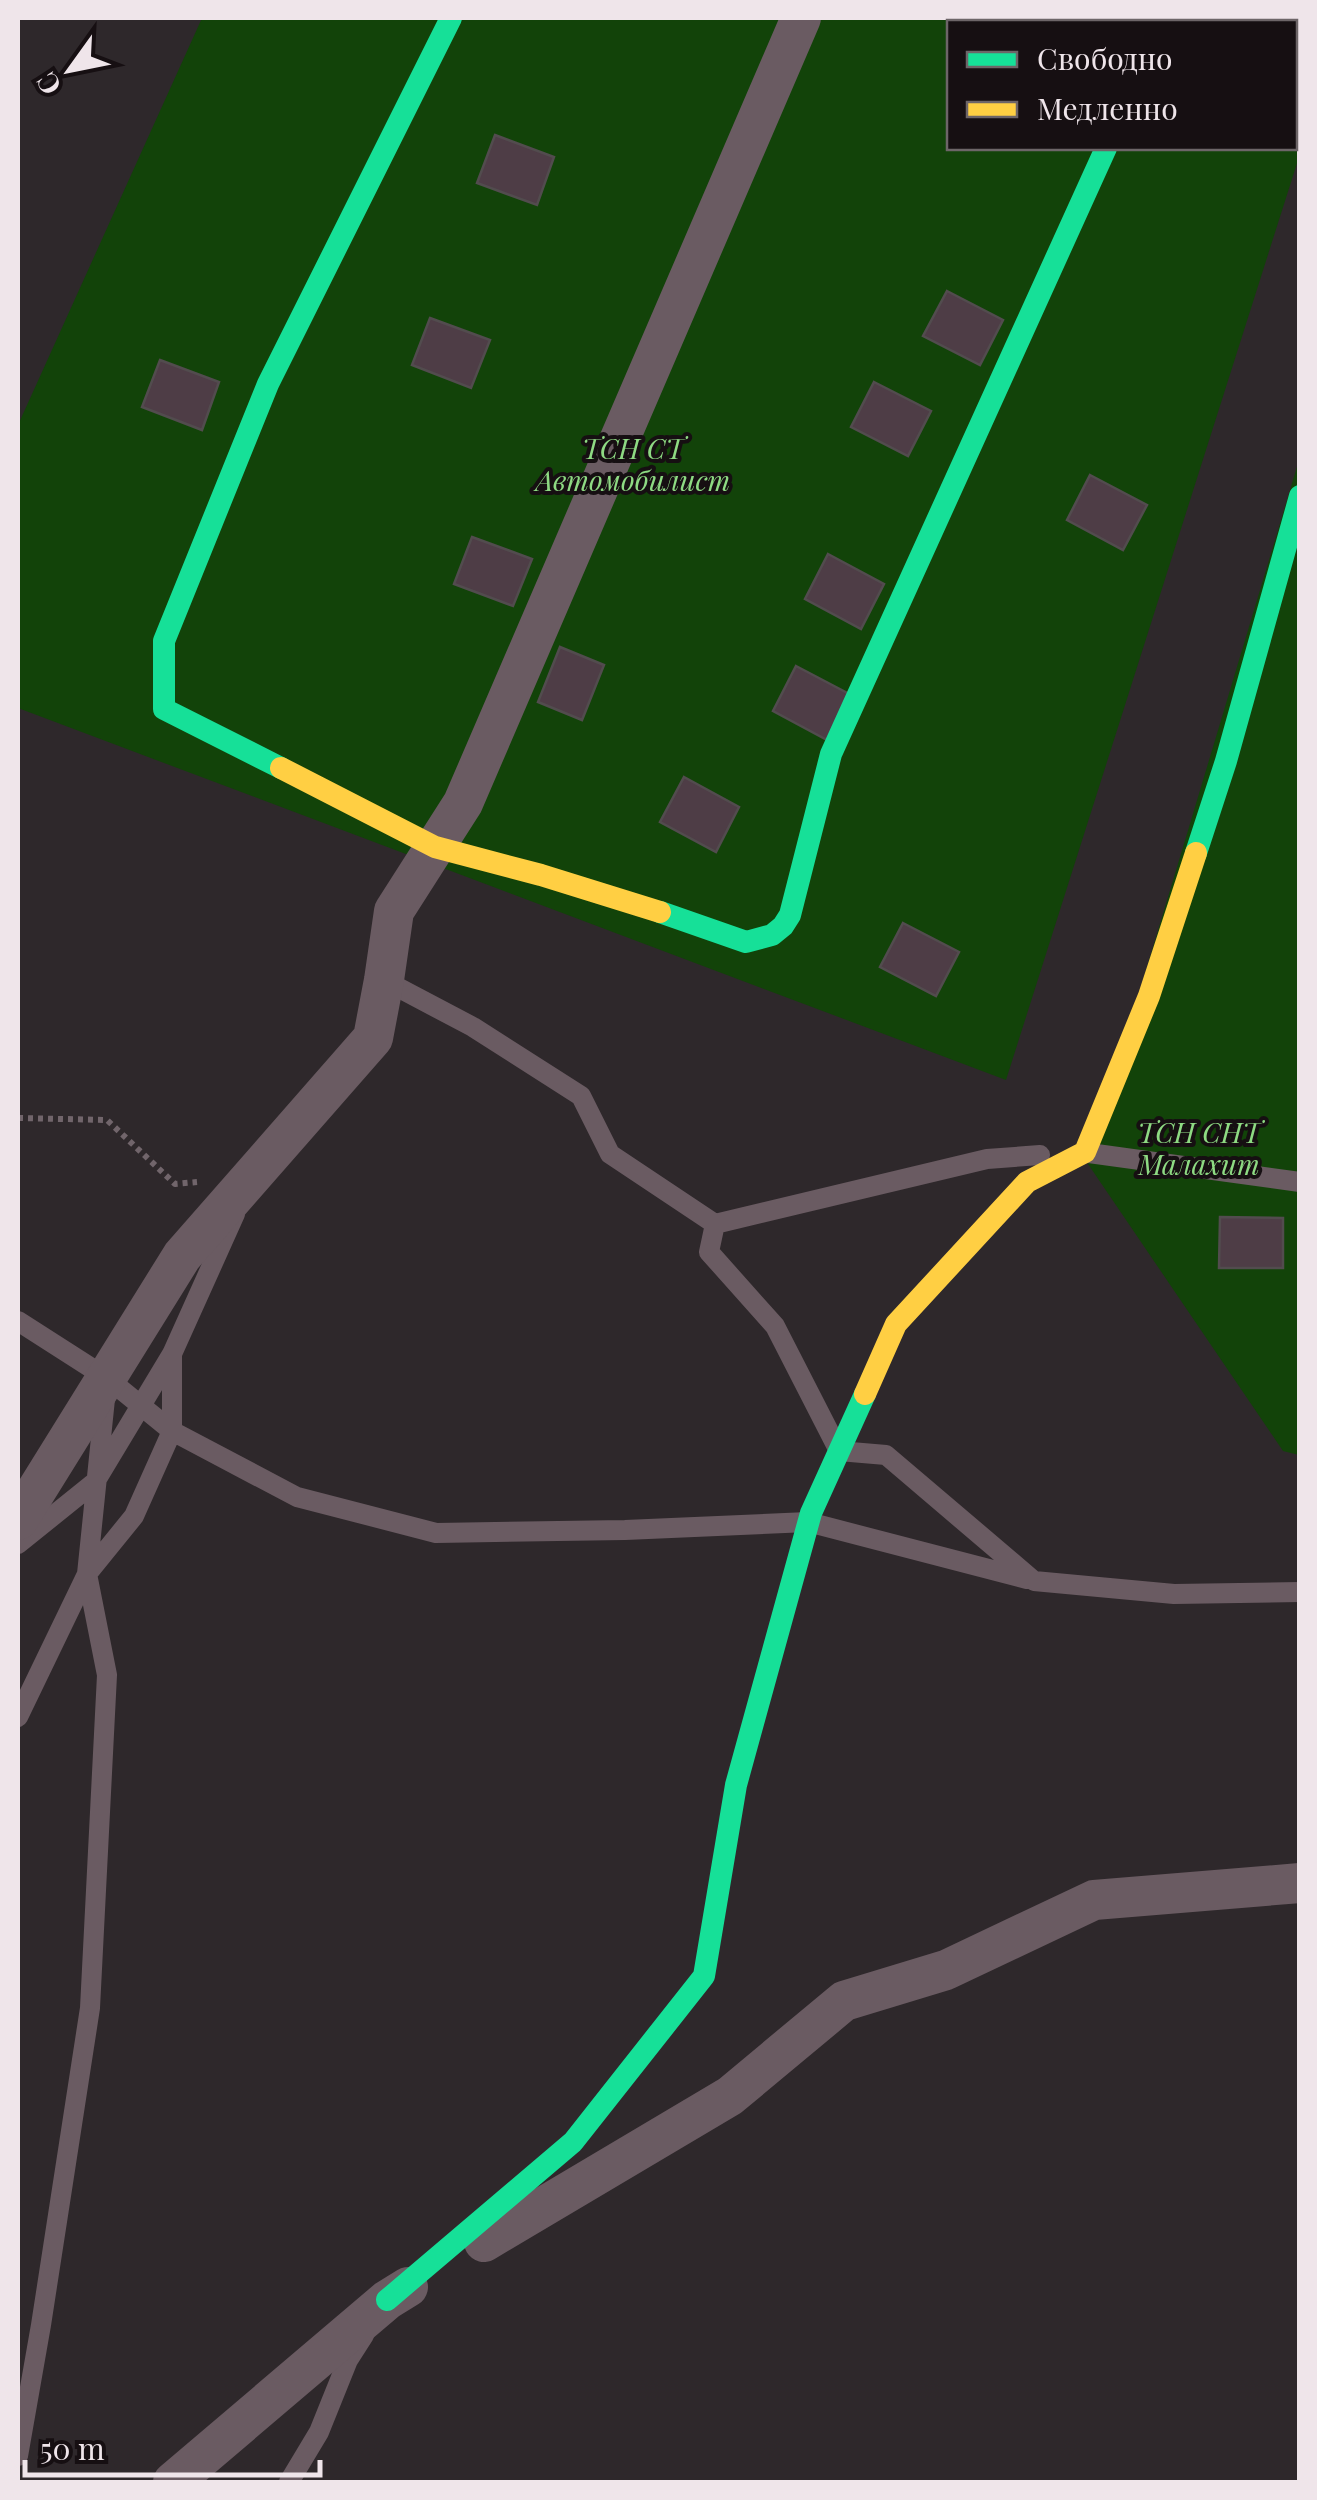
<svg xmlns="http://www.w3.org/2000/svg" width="1317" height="2500" font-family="'Playfair Display',serif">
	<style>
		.green { fill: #124309; fill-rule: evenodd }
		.building { fill: #4e3d46; stroke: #524c4e; stroke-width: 2.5 }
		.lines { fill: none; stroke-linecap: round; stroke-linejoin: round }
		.path { stroke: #71656b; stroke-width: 6; stroke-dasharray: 5 5; stroke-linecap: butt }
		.lane { stroke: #6a5b62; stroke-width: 20 }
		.street { stroke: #6a5b62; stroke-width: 40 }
		.fast { stroke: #16e098; stroke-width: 22 }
		.slow { stroke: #ffcf43; stroke-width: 22 }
		.labels { text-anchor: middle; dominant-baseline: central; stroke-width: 8; stroke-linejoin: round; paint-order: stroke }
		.park-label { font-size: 28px; font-style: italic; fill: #8eda83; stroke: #160f12 }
	</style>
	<rect width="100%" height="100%" fill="#2e282b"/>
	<path class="green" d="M 202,18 L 1299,18 L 1299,157 L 1006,1080 L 18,708 L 18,425 ZM 949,22 L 1294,22 L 1294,148 L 949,148 Z
		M 1299,460 L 1299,1455 L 1283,1451 L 1088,1164 Z"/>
	<path class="building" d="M 495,135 L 554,157 L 537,205 L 477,183 Z
		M 947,291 L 1003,320 L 980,365 L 923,336 Z
		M 430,318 L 490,340 L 471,388 L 412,365 Z
		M 160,360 L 219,382 L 202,430 L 142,407 Z
		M 874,382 L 931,411 L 908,456 L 851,427 Z
		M 1090,475 L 1147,505 L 1123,550 L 1067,520 Z
		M 472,537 L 532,559 L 513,606 L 454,584 Z
		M 828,554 L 884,584 L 861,629 L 805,599 Z
		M 560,647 L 604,665 L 582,720 L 538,702 Z
		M 796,666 L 853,696 L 829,741 L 773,711 Z
		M 684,777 L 739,807 L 716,852 L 660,822 Z
		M 903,923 L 959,952 L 936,996 L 880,967 Z
		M 1220,1217 L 1283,1218 L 1283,1268 L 1219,1268 Z"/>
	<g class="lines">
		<path class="path" d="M 18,1118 L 107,1120 L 175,1184 L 197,1182"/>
		<path class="lane" d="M 384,980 L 473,1027 L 581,1096 L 610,1154 L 715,1224 L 709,1252 L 775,1326 L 839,1451 L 886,1455 L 1034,1581 L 1174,1594 L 1300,1592
			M 1089,1153 L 1300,1182
			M 715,1224 L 987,1159 L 1040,1155
			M 18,1321 L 107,1378 L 172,1431 L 297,1497 L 436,1533 L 625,1530 L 808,1522 L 1027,1579
			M 18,1544 L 95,1482 L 172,1354 L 235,1214
			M 18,1717 L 87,1574 L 134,1516 L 172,1431 L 172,1356
			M 18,2456 L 41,2325 L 90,2008 L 107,1675 L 87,1574 L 105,1399
			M 289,2482 L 319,2432 L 348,2360 L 364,2335"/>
		<path class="street" d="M 1160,22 L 1162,18
			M 18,1520 L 182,1256 L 373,1038 L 384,980 L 394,911 L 463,803 L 801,18
			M 484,2242 L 730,2096 L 844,2001 L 946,1970 L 1094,1900 L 1300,1883
			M 173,2482 L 387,2300 L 408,2287"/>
		<path class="fast" d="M 281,768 L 164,709 L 164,641 L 268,384 L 451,18
			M 1196,853 L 1226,761 L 1300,496
			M 660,912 L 746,942 L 772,935 L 783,926 L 790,915 L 831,754 L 1106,148
			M 387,2300 L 573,2142 L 704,1976 L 736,1785 L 811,1513 L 865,1394"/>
		<path class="slow" d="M 281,768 L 435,847 L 541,875 L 660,912
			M 865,1394 L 896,1324 L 1027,1182 L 1085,1152 L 1149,996 L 1196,853"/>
	</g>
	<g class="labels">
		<g class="park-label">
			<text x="633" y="447">ТСН СТ<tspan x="633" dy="32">Автомобилист</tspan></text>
			<text x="1199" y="1131">ТСН СНТ<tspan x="1199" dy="32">Малахит</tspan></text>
		</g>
	</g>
	<rect width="1317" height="2500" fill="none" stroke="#efe5ea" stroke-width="40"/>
	<rect x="947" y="20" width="350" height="130" fill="#160f12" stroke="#6d6568" stroke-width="2.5"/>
	<rect x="967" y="52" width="50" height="15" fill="#16e098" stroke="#6d6568" stroke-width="2.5"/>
	<text x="1037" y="70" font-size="30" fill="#efe5ea">Свободно</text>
	<rect x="967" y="102" width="50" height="15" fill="#ffcf43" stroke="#6d6568" stroke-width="2.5"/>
	<text x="1037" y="120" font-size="30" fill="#efe5ea">Медленно</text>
	<g transform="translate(70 70) rotate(237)" stroke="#160f12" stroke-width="8" paint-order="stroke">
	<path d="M0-8L18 38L0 25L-18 38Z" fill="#efe5ea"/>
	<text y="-15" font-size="28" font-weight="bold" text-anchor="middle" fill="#efe5ea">С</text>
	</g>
	<path d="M25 2460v15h295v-15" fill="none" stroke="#efe5ea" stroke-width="5"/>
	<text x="40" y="2460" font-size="30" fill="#efe5ea" stroke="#160f12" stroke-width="8" paint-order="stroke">50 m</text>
</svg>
